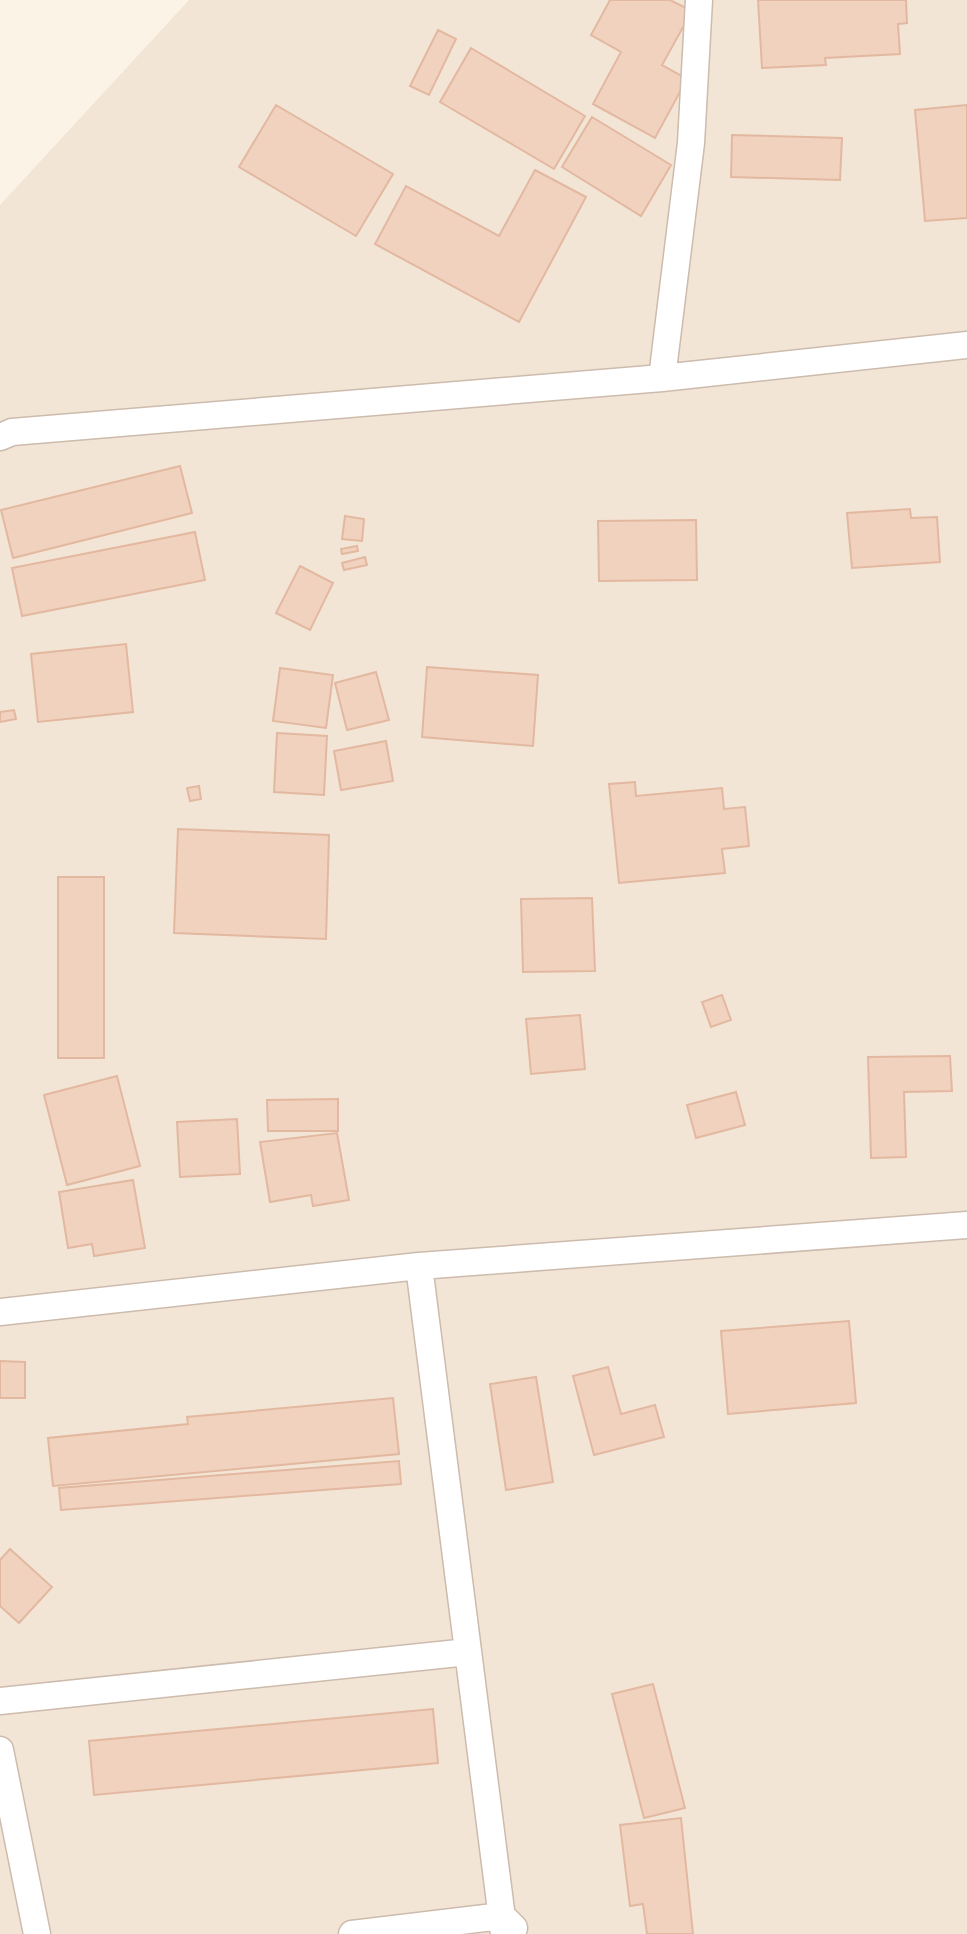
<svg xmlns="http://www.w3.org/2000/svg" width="967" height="1934" font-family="'Sofia Sans Condensed',sans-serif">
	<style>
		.residential { fill: #f3e5d5 }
		.building { fill: #f0d2bf; stroke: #e3b8a0; stroke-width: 2 }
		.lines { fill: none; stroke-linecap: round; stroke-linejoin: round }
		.street-casing { stroke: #cdbbad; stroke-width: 29 }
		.street { stroke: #fff; stroke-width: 26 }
	</style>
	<rect width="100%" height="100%" fill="#fcf3e7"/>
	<path class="residential" d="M 189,0 L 967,0 L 967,1934 L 0,1934 L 0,205 Z"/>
	<path class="building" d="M 610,0 L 670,0 L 692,11 L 662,65 L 687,79 L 655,138 L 593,104 L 621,52 L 591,35 Z
		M 758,0 L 906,0 L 907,23 L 898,24 L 900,54 L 825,58 L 826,65 L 762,68 Z
		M 438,30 L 456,39 L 429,95 L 410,86 Z
		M 471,48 L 585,116 L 554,169 L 440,102 Z
		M 276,105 L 393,174 L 356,236 L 239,167 Z
		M 967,105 L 967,218 L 925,221 L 915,110 Z
		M 592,117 L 671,165 L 641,216 L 562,167 Z
		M 732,135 L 842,138 L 840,180 L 731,177 Z
		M 535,170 L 586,197 L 519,322 L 375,244 L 406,186 L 499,236 Z
		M 180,466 L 192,513 L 13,558 L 1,510 Z
		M 910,509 L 911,518 L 937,517 L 940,562 L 852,568 L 847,513 Z
		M 345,516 L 364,519 L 362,541 L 342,539 Z
		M 696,520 L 697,580 L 599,581 L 598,521 Z
		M 195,532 L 205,580 L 22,616 L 12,568 Z
		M 357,546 L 358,551 L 342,554 L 341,549 Z
		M 365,557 L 367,565 L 344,570 L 342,563 Z
		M 300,566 L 333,583 L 310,630 L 276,613 Z
		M 126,644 L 133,712 L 38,722 L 31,654 Z
		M 427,667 L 538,675 L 533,746 L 422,737 Z
		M 280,668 L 333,675 L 326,728 L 273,721 Z
		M 376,672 L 389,720 L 347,730 L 335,683 Z
		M 14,710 L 16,719 L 0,722 L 0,712 Z
		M 277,733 L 327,736 L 324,795 L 274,792 Z
		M 386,741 L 393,781 L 341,790 L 334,751 Z
		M 635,782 L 636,796 L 722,788 L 724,809 L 745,807 L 749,846 L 722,849 L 725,873 L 619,883 L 609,784 Z
		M 199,786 L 201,799 L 190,801 L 187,788 Z
		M 178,829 L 329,835 L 326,939 L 174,933 Z
		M 58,877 L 104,877 L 104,1058 L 58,1058 Z
		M 592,898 L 595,971 L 523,972 L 521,899 Z
		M 722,995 L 731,1020 L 711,1027 L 702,1002 Z
		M 580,1015 L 585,1069 L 531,1074 L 526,1019 Z
		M 950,1056 L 952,1091 L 904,1092 L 906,1157 L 871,1158 L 868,1057 Z
		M 117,1076 L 140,1166 L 67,1185 L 44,1095 Z
		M 736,1092 L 745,1125 L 696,1138 L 687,1105 Z
		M 338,1099 L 338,1131 L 268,1131 L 267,1100 Z
		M 237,1119 L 240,1174 L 180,1177 L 177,1122 Z
		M 337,1133 L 349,1200 L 313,1206 L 311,1195 L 270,1202 L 260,1142 Z
		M 133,1180 L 145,1248 L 94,1256 L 92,1244 L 68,1248 L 59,1192 Z
		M 849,1321 L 856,1403 L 728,1414 L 721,1331 Z
		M 0,1361 L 25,1362 L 25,1398 L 0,1398 Z
		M 608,1367 L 621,1414 L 655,1405 L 664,1437 L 594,1455 L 573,1376 Z
		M 536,1377 L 553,1482 L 506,1490 L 490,1384 Z
		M 393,1398 L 399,1454 L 53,1486 L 48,1438 L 188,1424 L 187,1417 Z
		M 399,1461 L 401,1484 L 61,1510 L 59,1488 Z
		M 10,1549 L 52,1587 L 19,1623 L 0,1606 L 0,1560 Z
		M 653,1684 L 685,1808 L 644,1818 L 612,1694 Z
		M 433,1709 L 438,1763 L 94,1795 L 89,1741 Z
		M 681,1818 L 693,1934 L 647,1934 L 643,1904 L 630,1906 L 620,1825 Z"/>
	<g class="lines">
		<g class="street-casing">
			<path id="street" d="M 662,378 L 691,143 L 699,0
				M 0,437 L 12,432 L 662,378 L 967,345
				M 419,1266 L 504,1934
				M 0,1312 L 419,1266 L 967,1225
				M 0,1701 L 468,1652
				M 0,1750 L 37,1934
				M 352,1934 L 502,1916 L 514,1928"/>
		</g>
		<use href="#street" class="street"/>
	</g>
</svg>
